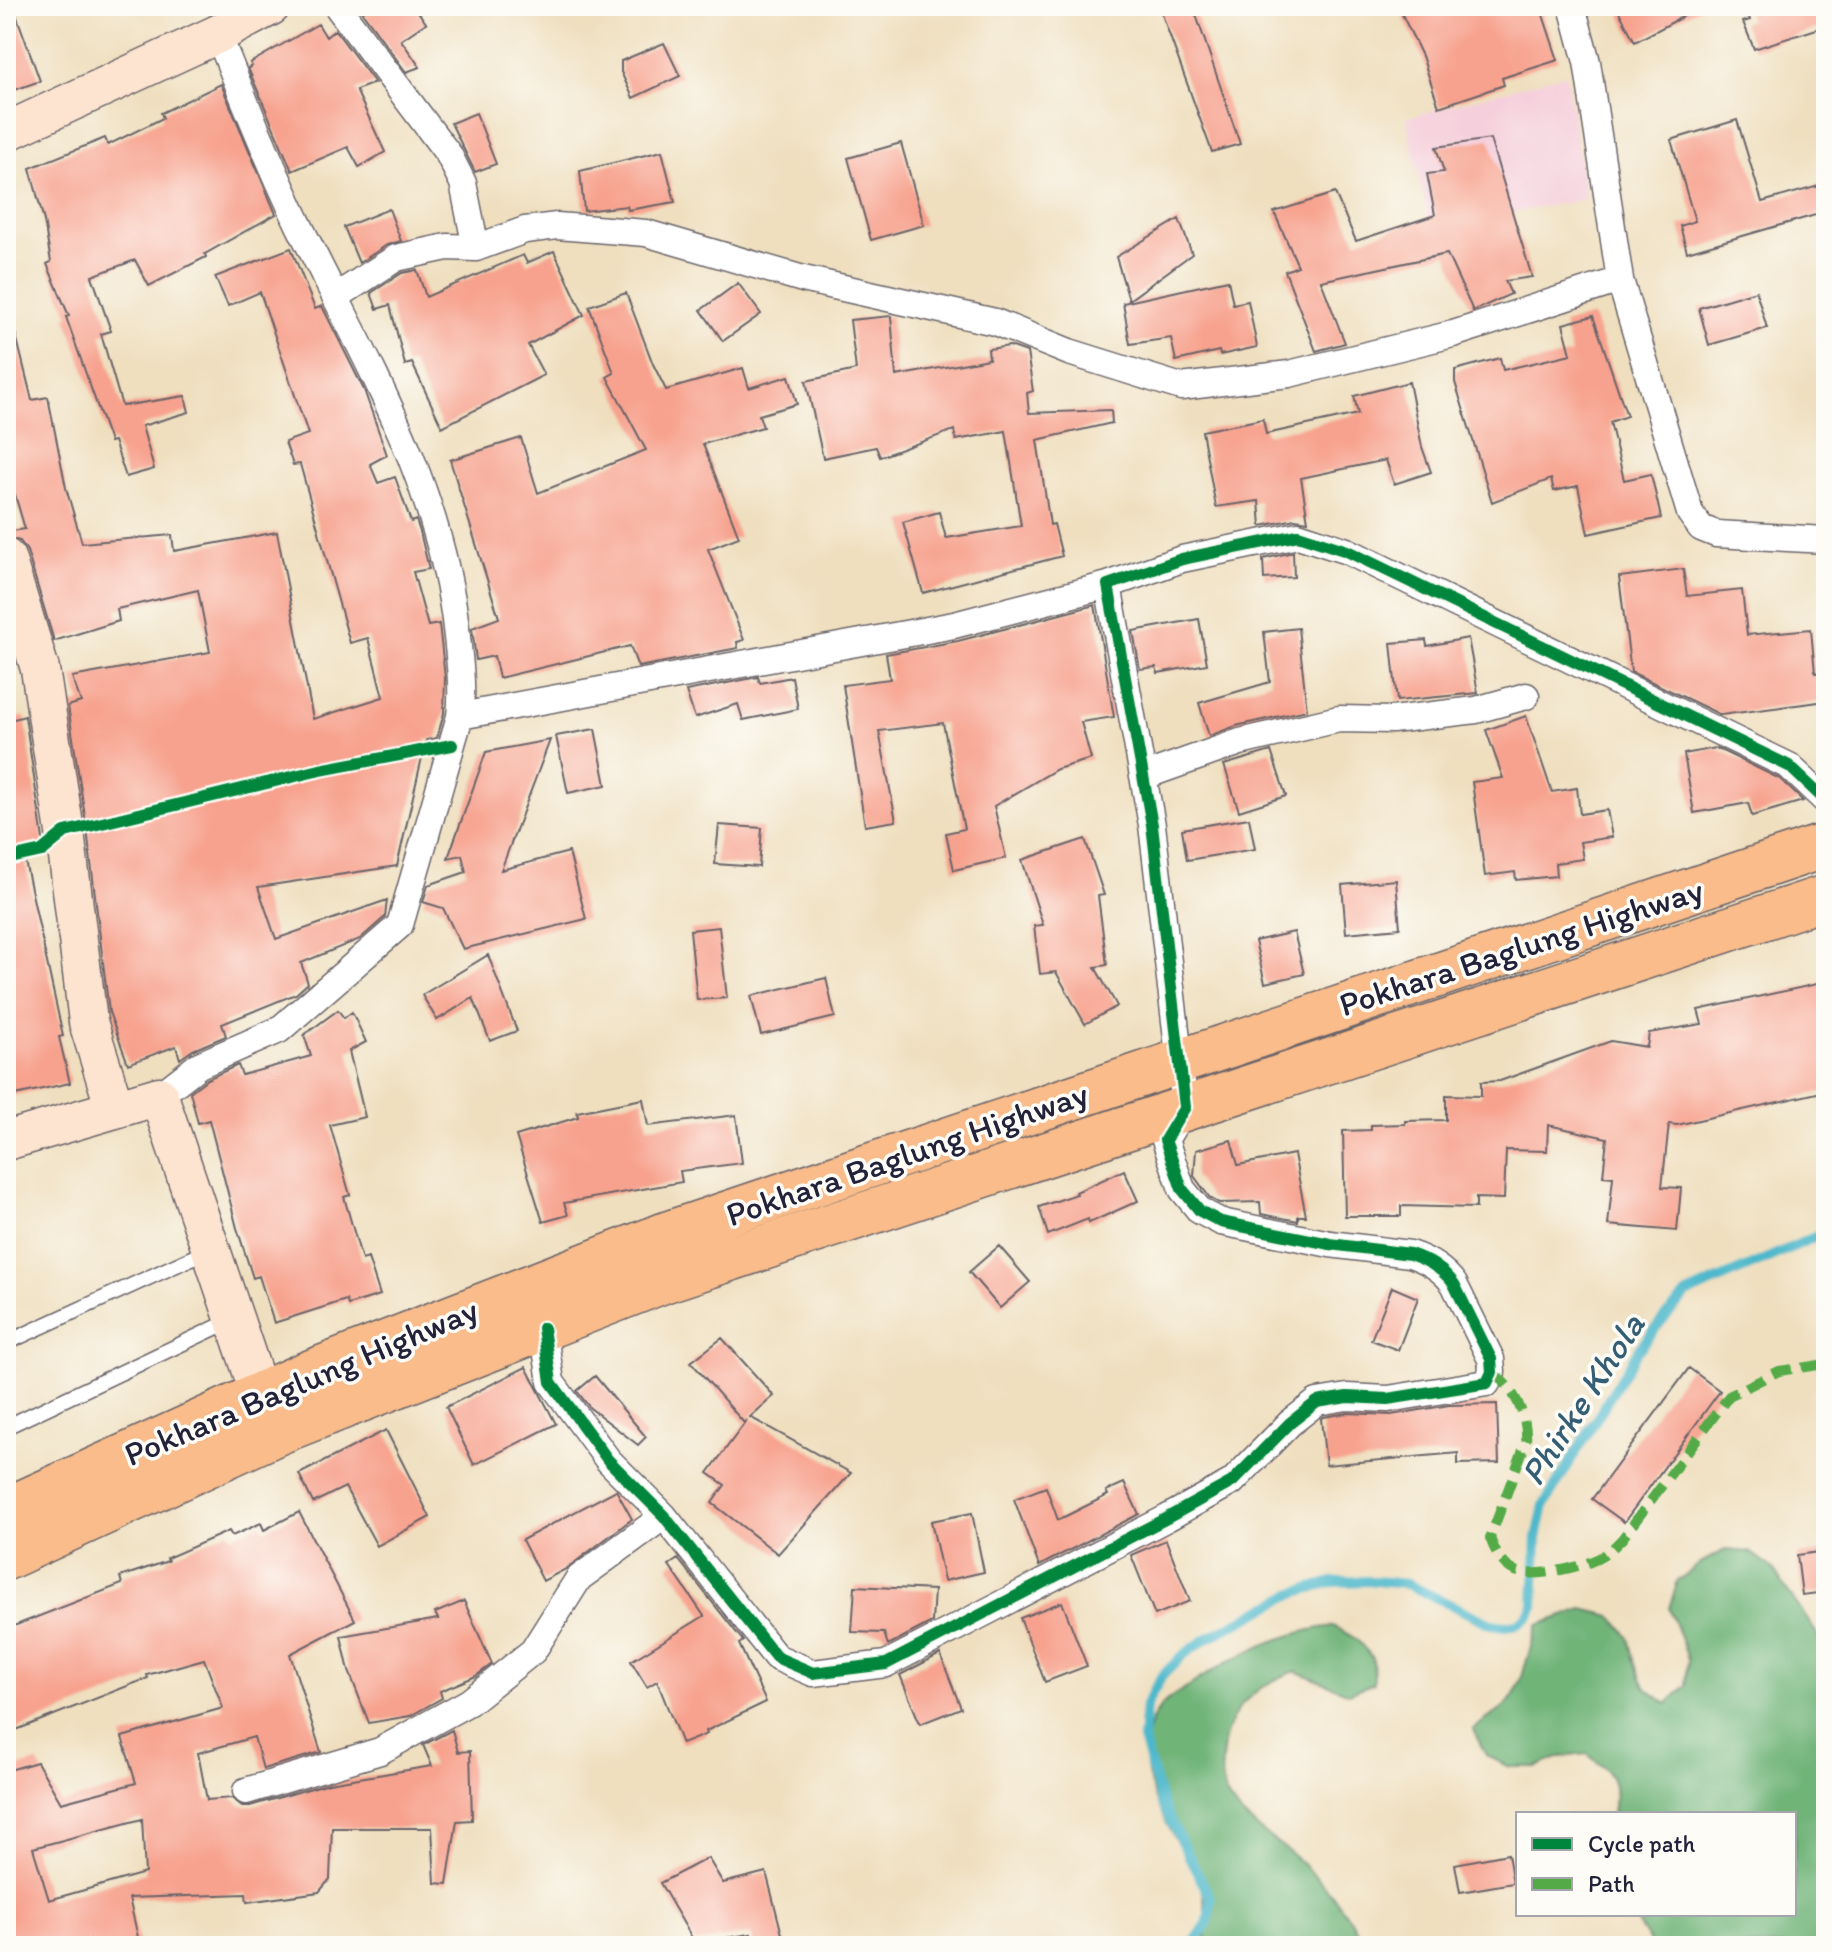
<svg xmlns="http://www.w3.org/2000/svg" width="1832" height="1952" font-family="Itim,sans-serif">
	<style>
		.built { fill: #f5cfdb }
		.forest { fill: #70b478; stroke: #496b5a; stroke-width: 2 }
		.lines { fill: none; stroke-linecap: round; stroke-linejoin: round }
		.stream { stroke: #4eb8cb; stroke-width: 10 }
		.building { fill: #f7a28e; fill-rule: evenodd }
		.lane-casing { stroke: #6a6469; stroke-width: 17 }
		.street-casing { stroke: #6a6469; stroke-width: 29 }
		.secondary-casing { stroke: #6a6469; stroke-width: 41 }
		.highway-casing { stroke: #6a6469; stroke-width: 47 }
		.lane { stroke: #fff; stroke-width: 14 }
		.street { stroke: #fff; stroke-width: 26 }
		.secondary { stroke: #fde4d0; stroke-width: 38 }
		.highway { stroke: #f9bc8a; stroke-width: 44 }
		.quiet { stroke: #53aa46; stroke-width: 10; stroke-dasharray: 20 10; stroke-linecap: butt }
		.cycleway-casing { stroke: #fdfcf7; stroke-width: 17 }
		.cycleway { stroke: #00873e; stroke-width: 12 }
		.labels { text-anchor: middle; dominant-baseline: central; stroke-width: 7; stroke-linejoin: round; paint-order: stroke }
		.street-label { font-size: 34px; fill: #22223b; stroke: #fdfcf7 }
		.water-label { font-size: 36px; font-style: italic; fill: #345e75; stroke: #fdfcf7 }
	</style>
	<rect width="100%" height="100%" fill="#fdfcf7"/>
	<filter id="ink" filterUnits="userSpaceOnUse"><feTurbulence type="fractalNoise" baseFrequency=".0125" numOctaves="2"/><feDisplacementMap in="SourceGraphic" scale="16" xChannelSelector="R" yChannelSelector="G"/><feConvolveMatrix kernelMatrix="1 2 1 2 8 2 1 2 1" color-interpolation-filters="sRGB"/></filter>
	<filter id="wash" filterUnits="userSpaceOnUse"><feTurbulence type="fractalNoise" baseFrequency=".006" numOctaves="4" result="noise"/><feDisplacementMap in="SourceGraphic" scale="32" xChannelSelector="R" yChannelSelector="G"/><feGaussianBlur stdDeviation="1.8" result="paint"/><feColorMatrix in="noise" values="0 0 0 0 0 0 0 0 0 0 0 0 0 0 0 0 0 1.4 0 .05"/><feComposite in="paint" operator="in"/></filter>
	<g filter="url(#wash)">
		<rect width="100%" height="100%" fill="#efdfbf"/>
		<path class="built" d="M 1566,74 L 1586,199 L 1430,228 L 1406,118 Z"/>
		<path class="forest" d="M 1725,1550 L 1750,1552 L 1772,1568 L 1826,1647 L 1826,1946 L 1653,1946 L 1641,1929 L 1635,1914 L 1794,1914 L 1794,1814 L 1613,1814 C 1618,1781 1613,1773 1587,1754 L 1560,1757 L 1536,1767 L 1509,1767 L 1486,1755 L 1473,1730 C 1483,1721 1502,1710 1509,1702 C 1523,1685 1529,1647 1538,1625 L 1583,1609 L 1612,1616 L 1629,1637 L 1635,1664 L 1645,1687 L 1667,1704 L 1686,1686 L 1688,1659 L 1669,1608 L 1678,1581 L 1702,1562 Z
			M 1334,1626 L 1356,1639 L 1373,1658 L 1374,1683 L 1349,1693 L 1296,1671 C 1256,1685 1228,1708 1223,1751 C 1221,1764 1221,1781 1226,1794 C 1236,1816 1271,1837 1289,1852 C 1321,1879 1347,1908 1365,1946 L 1205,1946 C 1206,1925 1207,1905 1201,1885 C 1197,1870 1185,1855 1177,1842 C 1154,1802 1128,1746 1162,1705 C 1171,1695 1187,1688 1198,1680 C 1238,1654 1286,1632 1334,1626 Z"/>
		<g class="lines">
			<path class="stream" d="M 1192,1946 L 1208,1922 L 1211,1899 L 1162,1804 L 1143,1739 L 1146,1705 L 1161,1677 L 1182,1656 L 1206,1639 L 1294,1593 L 1332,1582 L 1375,1581 L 1407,1584 L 1491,1624 L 1504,1626 L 1517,1624 L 1528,1617 L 1534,1606 L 1537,1538 L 1544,1505 L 1639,1349 L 1665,1317 L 1687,1294 L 1826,1232"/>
		</g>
		<g id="blocks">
			<path class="building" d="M 6,6 L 13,6 L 40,81 L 6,93 Z
				M 370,6 L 414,6 L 426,23 L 401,40 L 420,67 L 406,72 L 362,12 Z
				M 1159,6 L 1193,6 L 1240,144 L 1212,152 Z
				M 1398,6 L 1540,6 L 1558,60 L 1502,78 L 1504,85 L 1439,107 L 1422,56 Z
				M 1616,6 L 1703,6 L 1635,42 Z
				M 1745,6 L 1826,6 L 1826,26 L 1754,49 L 1743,22 L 1750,20 Z
				M 318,24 L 326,37 L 335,30 L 375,83 L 356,90 L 385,152 L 359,167 L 348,147 L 292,171 L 248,68 L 252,66 L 250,63 Z
				M 664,43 L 680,76 L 633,98 L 621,72 L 621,61 Z
				M 221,84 L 276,214 L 205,254 L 206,257 L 149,286 L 135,260 L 92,276 L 111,331 L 101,334 L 122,406 L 185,396 L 189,412 L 142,426 L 154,469 L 126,477 L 114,441 L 110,442 L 66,317 L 69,316 L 47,264 L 51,262 L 44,221 L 30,168 L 105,138 L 108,145 L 163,118 L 161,113 Z
				M 476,113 L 496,164 L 475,172 L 451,123 Z
				M 1737,120 L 1762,202 L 1826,184 L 1826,212 L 1687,252 L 1680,226 L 1695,221 L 1671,140 Z
				M 1490,139 L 1532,277 L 1505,281 L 1511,294 L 1473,311 L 1447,254 L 1321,281 L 1345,343 L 1316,351 L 1285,271 L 1298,266 L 1274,212 L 1335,193 L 1356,241 L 1435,215 L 1427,174 L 1444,172 L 1436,147 Z
				M 901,143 L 924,225 L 871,240 L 848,158 Z
				M 662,151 L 675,202 L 628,210 L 627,206 L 584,211 L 580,171 Z
				M 389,209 L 401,241 L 387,245 L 359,263 L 344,227 Z
				M 1179,219 L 1192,254 L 1129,300 L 1116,257 Z
				M 291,248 L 315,309 L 322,306 L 364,390 L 387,455 L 370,464 L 378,483 L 395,477 L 411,522 L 416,520 L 420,532 L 429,569 L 413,572 L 428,626 L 439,624 L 445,678 L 444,713 L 437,738 L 426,740 L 397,866 L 258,887 L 276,939 L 387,900 L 385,917 L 360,939 L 301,963 L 308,983 L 296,994 L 222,1024 L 226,1036 L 193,1050 L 180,1059 L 176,1046 L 128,1064 L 109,1012 L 87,829 L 68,706 L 81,702 L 72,677 L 210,652 L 198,590 L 117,609 L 119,621 L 54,641 L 27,551 L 20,541 L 6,537 L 6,532 L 25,529 L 6,464 L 6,336 L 16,335 L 32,400 L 48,397 L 66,488 L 82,543 L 172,535 L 174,551 L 277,532 L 313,719 L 383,697 L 368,638 L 350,643 L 300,464 L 293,465 L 285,442 L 308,434 L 260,292 L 228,306 L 215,277 Z
				M 554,251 L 584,315 L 528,345 L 544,375 L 442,427 L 412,363 L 405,365 L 390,305 L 377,309 L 371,293 L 402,273 L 417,270 L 426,297 L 523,255 L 527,263 Z
				M 1228,280 L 1233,304 L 1248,301 L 1257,347 L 1220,355 L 1219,351 L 1176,361 L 1171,338 L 1130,344 L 1123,303 Z
				M 738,283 L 761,314 L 723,341 L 701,310 Z
				M 1756,291 L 1767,328 L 1709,345 L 1699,308 Z
				M 626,293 L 653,364 L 666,390 L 743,368 L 749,388 L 789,376 L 797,404 L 759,415 L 763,427 L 703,444 L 739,537 L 708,549 L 744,640 L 737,642 L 738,648 L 638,667 L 630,646 L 499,678 L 494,656 L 476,660 L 472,628 L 499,618 L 450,460 L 521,438 L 538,493 L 646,450 L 607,377 L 614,373 L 589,306 Z
				M 891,316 L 896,376 L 989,359 L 988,349 L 1010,346 L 1027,352 L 1033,391 L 1027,393 L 1029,413 L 1111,410 L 1112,423 L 1037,440 L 1050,525 L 1054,524 L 1062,556 L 923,593 L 903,522 L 939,512 L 946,538 L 1021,526 L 1006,431 L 956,440 L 954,430 L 880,457 L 876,447 L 823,458 L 806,381 L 856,370 L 850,320 Z
				M 1593,316 L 1627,416 L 1610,422 L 1624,480 L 1651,474 L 1661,518 L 1588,534 L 1578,486 L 1554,491 L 1551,479 L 1492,502 L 1455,382 L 1455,370 L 1500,358 L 1503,370 L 1571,354 L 1563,324 Z
				M 1409,382 L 1422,447 L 1431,472 L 1394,484 L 1386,460 L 1301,478 L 1308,521 L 1295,519 L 1261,526 L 1259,501 L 1216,507 L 1202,431 L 1263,419 L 1266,434 L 1358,414 L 1354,396 Z
				M 1293,552 L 1294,577 L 1264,579 L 1263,559 Z
				M 1683,569 L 1687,596 L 1742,590 L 1747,635 L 1811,629 L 1815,673 L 1826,671 L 1826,701 L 1721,715 L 1631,672 L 1619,577 Z
				M 1095,605 L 1114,717 L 1081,722 L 1091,759 L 1057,769 L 994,806 L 1006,858 L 954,870 L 946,833 L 964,829 L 943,723 L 879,731 L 896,821 L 865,826 L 843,685 L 890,679 L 886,654 L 958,641 Z
				M 1199,619 L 1207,664 L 1158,673 L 1156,667 L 1140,669 L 1133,631 Z
				M 1298,628 L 1307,710 L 1236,726 L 1209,736 L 1199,703 L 1270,682 L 1264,632 Z
				M 1468,638 L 1478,693 L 1397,701 L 1391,643 L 1426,640 L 1427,646 Z
				M 758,677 L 760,683 L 792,677 L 798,709 L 743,720 L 738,704 L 695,718 L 686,691 Z
				M 25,716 L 44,846 L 23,852 L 63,1036 L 59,1037 L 70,1083 L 6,1097 L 6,721 Z
				M 1526,716 L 1552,792 L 1577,788 L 1580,814 L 1607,810 L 1612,837 L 1580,842 L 1583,859 L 1555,863 L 1556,876 L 1516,880 L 1515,872 L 1485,876 L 1472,782 L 1503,778 L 1486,730 Z
				M 595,729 L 606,785 L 568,793 L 556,736 Z
				M 550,740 L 501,870 L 569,852 L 586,919 L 463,949 L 443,908 L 423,902 L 428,885 L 466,872 L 462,855 L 448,858 L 486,752 Z
				M 1716,748 L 1780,779 L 1803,801 L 1752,816 L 1748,803 L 1694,813 L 1684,754 Z
				M 1271,751 L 1286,796 L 1239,811 L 1224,765 Z
				M 1249,818 L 1255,849 L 1187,860 L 1182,829 Z
				M 719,825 L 762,828 L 759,867 L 715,864 Z
				M 1085,839 L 1104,895 L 1098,896 L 1107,965 L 1095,967 L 1117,1006 L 1085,1024 L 1056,972 L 1040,974 L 1034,926 L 1043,925 L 1022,860 Z
				M 1396,880 L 1400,928 L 1346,933 L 1342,885 Z
				M 719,927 L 727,998 L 697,1000 L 690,930 Z
				M 1294,932 L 1304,974 L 1265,983 L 1255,941 Z
				M 488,955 L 517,1031 L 490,1041 L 473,998 L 437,1020 L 422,995 Z
				M 826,978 L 835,1017 L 761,1035 L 751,996 Z
				M 1826,982 L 1826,1091 L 1677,1125 L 1669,1124 L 1662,1187 L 1681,1188 L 1677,1231 L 1608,1225 L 1613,1177 L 1603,1176 L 1607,1138 L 1548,1125 L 1547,1151 L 1506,1150 L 1504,1199 L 1476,1198 L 1476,1208 L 1401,1206 L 1401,1216 L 1345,1216 L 1343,1131 L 1371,1130 L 1371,1125 L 1405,1124 L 1405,1121 L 1446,1120 L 1446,1095 L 1481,1096 L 1481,1082 L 1500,1081 L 1611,1041 L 1647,1047 L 1649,1033 L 1702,1024 L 1698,1010 Z
				M 338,1010 L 344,1018 L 352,1012 L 366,1042 L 349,1051 L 365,1117 L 330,1125 L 350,1195 L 344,1197 L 362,1260 L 368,1258 L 380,1295 L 348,1305 L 346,1300 L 274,1323 L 259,1276 L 253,1278 L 237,1228 L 209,1120 L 198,1123 L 190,1092 L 207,1079 L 238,1065 L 242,1075 L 311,1056 L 304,1035 Z
				M 643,1099 L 648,1126 L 736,1115 L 742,1163 L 680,1171 L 682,1182 L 564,1203 L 568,1215 L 543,1222 L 516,1136 L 578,1117 L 577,1112 Z
				M 1231,1140 L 1238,1165 L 1294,1154 L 1306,1216 L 1298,1216 L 1298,1221 L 1261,1214 L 1260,1202 L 1219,1203 L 1210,1198 L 1194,1176 L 1196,1150 Z
				M 1124,1170 L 1138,1201 L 1089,1223 L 1088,1219 L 1048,1235 L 1039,1207 L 1077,1194 L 1076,1192 Z
				M 999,1246 L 1030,1282 L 1000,1308 L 969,1272 Z
				M 1392,1287 L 1418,1298 L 1398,1350 L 1371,1340 Z
				M 722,1338 L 774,1396 L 750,1417 L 851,1473 L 778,1554 L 712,1503 L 725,1485 L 708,1473 L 747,1420 L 744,1423 L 691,1362 Z
				M 526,1367 L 556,1424 L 474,1465 L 446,1407 Z
				M 1689,1368 L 1720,1391 L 1624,1522 L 1592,1499 Z
				M 595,1376 L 646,1437 L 638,1445 L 590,1408 L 577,1391 Z
				M 1497,1404 L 1499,1463 L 1458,1464 L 1458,1453 L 1326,1465 L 1321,1419 L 1324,1417 L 1348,1413 L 1391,1415 L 1449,1405 Z
				M 386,1430 L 430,1517 L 377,1546 L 345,1487 L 313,1503 L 299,1474 Z
				M 1124,1483 L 1139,1514 L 1039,1566 L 1014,1499 L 1046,1487 L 1058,1520 L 1108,1495 L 1106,1491 Z
				M 616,1490 L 632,1519 L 566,1569 L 543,1581 L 522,1540 Z
				M 299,1512 L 355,1620 L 290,1654 L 321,1752 L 263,1769 L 254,1737 L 198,1753 L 207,1800 L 232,1798 L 242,1806 L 250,1806 L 329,1783 L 432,1766 L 423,1745 L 452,1730 L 458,1752 L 470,1751 L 472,1820 L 457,1821 L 447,1884 L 435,1883 L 432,1828 L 332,1828 L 330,1879 L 319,1892 L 247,1902 L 246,1894 L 129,1898 L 140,1946 L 6,1946 L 6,1771 L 37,1762 L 61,1803 L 136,1783 L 122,1737 L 223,1708 L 204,1659 L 147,1675 L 148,1678 L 6,1734 L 6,1629 L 122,1584 L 120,1577 L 168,1561 L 167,1558 L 229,1531 L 232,1536 L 261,1523 L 264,1530 ZM 142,1819 L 145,1873 L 49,1900 L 33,1848 Z
				M 972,1513 L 984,1572 L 944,1581 L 931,1521 Z
				M 1166,1540 L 1190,1601 L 1155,1615 L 1131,1555 Z
				M 1826,1551 L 1826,1592 L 1802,1595 L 1797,1555 Z
				M 678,1559 L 743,1641 L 739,1644 L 766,1702 L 706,1731 L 707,1734 L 682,1744 L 657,1681 L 647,1687 L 631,1661 L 704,1616 L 669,1565 Z
				M 855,1586 L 934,1590 L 932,1622 L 888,1645 L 884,1633 L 852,1632 Z
				M 464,1601 L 492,1664 L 476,1676 L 440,1691 L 442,1698 L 410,1716 L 369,1723 L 349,1671 L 341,1636 L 438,1619 L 435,1613 Z
				M 1062,1602 L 1087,1666 L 1045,1682 L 1020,1618 Z
				M 940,1654 L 961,1708 L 920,1724 L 900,1675 Z
				M 1508,1854 L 1513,1883 L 1460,1892 L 1455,1864 Z
				M 708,1858 L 723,1883 L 766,1872 L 785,1946 L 754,1946 L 751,1934 L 695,1943 L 660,1883 Z"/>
		</g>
	</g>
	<g filter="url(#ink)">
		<use href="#blocks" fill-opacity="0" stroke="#6a6469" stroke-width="2"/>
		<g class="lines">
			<g class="lane-casing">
				<path id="lane" d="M 6,1343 L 209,1250
					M 6,1427 L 234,1319"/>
			</g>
			<g class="street-casing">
				<path id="street" d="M 337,6 L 449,155 L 463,183 L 476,248 L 525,230 L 557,226 L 646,233 L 803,279 L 995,322 L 1069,352 L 1181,387 L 1289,374 L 1453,334 L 1620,280
					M 1572,6 L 1587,62 L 1620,280 L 1690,513 L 1701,528 L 1716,534 L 1826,540
					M 337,296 L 396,258 L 447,247 L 476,248
					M 460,716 L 954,625 L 1108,585
					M 1144,776 L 1240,742 L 1339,719 L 1392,720 L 1476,710 L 1526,696
					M 159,1096 L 199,1065 L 279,1030 L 400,925 L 460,716 C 463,690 460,664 457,637 C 442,486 365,359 299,225 C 269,162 243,98 218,34
					M 543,1328 L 551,1382 L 608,1460 L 664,1516 L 776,1657 L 813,1673 L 886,1664 L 1167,1518 L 1232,1482 L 1290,1423 L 1317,1402 L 1347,1397 L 1388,1399 L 1487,1383 L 1492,1372 L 1491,1359 L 1454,1284 C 1443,1269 1428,1260 1410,1254 L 1330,1244 L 1221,1222 L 1200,1211 L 1182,1189 L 1165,1140 L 1185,1107 L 1152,825 L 1108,585 L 1182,559 L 1298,535 L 1347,551 L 1789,766 L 1826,801
					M 246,1791 L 380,1751 L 469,1702 L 533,1651 L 579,1578 L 664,1516"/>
			</g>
			<g class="secondary-casing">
				<path id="secondary" d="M 6,132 L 218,34 L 271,6
					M 6,558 L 40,669 L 65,832 L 88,1022 L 115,1109
					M 6,1141 L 159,1096 L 260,1395"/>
			</g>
			<g class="highway-casing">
				<path id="highway" d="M 6,1510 L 301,1376 L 669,1233 L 1826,845
					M 6,1558 L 279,1432 L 666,1280 L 1826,897"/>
			</g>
			<use href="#lane" class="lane"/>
			<use href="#street" class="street"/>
			<use href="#secondary" class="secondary"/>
			<use href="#highway" class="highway"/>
			<path class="quiet" d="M 1492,1372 C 1514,1388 1528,1415 1526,1442 L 1490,1538 C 1494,1549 1500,1562 1511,1569 C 1528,1580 1579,1568 1597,1559 C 1606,1555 1615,1546 1622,1539 L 1729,1396 L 1779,1371 L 1826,1364"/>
			<g class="cycleway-casing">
				<path id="cycleway" d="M 6,859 L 42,851 L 65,832 L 320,770 L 452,745
					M 543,1328 L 551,1382 L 608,1460 L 664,1516 L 776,1657 L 813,1673 L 886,1664 L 1167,1518 L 1232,1482 L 1290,1423 L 1317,1402 L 1347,1397 L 1388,1399 L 1487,1383 L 1492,1372 L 1491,1359 L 1454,1284 C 1443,1269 1428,1260 1410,1254 L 1330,1244 L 1221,1222 L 1200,1211 L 1182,1189 L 1165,1140 L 1185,1107 L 1152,825 L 1108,585 L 1182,559 L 1298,535 L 1347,551 L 1789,766 L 1826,801"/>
			</g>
			<use href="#cycleway" class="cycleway"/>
		</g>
	</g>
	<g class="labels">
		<g class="street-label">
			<text transform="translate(1521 947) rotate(-18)">Pokhara Baglung Highway</text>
			<text transform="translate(907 1154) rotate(-19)">Pokhara Baglung Highway</text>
			<text transform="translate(301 1382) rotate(-23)">Pokhara Baglung Highway</text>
		</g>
		<g class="water-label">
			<text transform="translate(1582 1399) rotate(-57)">Phirke Khola</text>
		</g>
	</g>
	<rect width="1832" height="1952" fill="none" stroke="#fdfcf7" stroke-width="32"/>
	<rect x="1516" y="1812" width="280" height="104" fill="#fdfcf7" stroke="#a5a5ac" stroke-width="2"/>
	<rect x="1532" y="1838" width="40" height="12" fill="#00873e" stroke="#a5a5ac" stroke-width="2"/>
	<text x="1588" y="1852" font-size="24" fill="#22223b">Cycle path</text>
	<rect x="1532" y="1878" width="40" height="12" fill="#53aa46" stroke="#a5a5ac" stroke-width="2"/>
	<text x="1588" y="1892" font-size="24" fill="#22223b">Path</text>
</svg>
